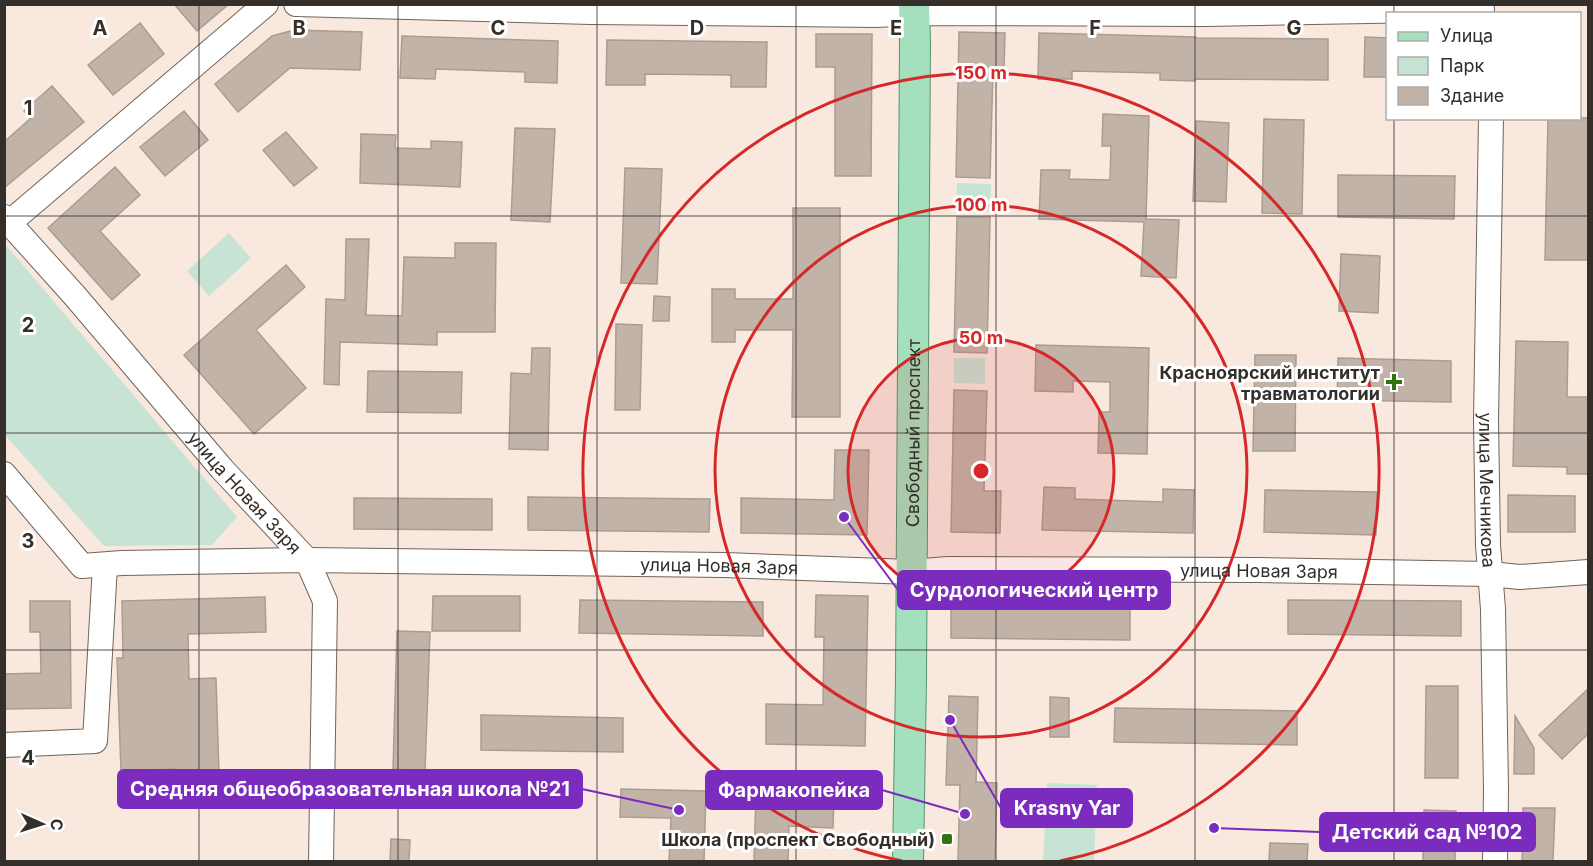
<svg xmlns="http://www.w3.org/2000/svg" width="1593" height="866" font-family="Inter,sans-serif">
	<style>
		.green { fill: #c7e3d4 }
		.building { fill: #c2b3a8; stroke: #ab9c91; stroke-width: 1.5 }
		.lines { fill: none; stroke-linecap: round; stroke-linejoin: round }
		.minor-casing { stroke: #71645a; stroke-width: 26 }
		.major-casing { stroke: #56946f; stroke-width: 32 }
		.minor { stroke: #fff; stroke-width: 24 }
		.major { stroke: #a4e0be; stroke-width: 30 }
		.grid { fill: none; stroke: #352f2b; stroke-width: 1.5; stroke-opacity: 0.55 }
		.ring { fill: none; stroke: #d62828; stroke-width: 3 }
		.poi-dot { fill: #2f7312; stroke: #fff; stroke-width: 2 }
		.labels { text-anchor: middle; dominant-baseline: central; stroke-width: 6; stroke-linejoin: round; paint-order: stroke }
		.poi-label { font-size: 18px; font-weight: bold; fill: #352f2b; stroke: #fff; text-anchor: end }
		.street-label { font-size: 18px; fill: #352f2b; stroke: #fff }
		.grid-label { font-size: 20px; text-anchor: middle; font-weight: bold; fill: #352f2b; stroke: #fff; stroke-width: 6; stroke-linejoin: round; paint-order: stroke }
		.centre { fill: #d62828; stroke: #fff; stroke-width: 3 }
		.ring-label { font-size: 18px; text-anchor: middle; font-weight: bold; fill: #d62828; stroke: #fff; stroke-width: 6; stroke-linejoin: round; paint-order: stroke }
		.leader { fill: none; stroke: #7b2cbf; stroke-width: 2 }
		.callout-dot { fill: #7b2cbf; stroke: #fff; stroke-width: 2 }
		.callout { fill: #7b2cbf; stroke: #7b2cbf; stroke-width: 2 }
		.callout-label { font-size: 20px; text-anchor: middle; font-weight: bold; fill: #fff }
	</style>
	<rect width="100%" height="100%" fill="#f8e8dd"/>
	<path class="green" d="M 957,183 L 991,184 L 990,212 L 956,211 Z
		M 229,233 L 251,258 L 209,296 L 187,271 Z
		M 5,244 L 237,517 L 212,545 L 104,546 L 5,435 Z
		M 954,358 L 985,358 L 985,384 L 954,383 Z
		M 1047,783 L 1097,785 L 1094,861 L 1043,861 Z"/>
	<path class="building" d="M 174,4 L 229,4 L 197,31 Z
		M 140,23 L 164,54 L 113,95 L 88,65 Z
		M 294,30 L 362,32 L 360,70 L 290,68 L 238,112 L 215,84 L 272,36 Z
		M 959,32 L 1005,33 L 1004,70 L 993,70 L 990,178 L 956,177 Z
		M 1039,33 L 1196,37 L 1196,38 L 1328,39 L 1328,80 L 1195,79 L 1195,81 L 1160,80 L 1160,73 L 1072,71 L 1072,79 L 1038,79 Z
		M 816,34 L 872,34 L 871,176 L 835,176 L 835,67 L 816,67 Z
		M 402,36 L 558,41 L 557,83 L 525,82 L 525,72 L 436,69 L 435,79 L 400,78 Z
		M 1365,37 L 1388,38 L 1388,77 L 1364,77 Z
		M 607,40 L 767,42 L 766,87 L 731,87 L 731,75 L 645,74 L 645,85 L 606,85 Z
		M 52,86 L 84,122 L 4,188 L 4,142 L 31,118 L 24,111 Z
		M 184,111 L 208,140 L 165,176 L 140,147 Z
		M 1103,114 L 1149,116 L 1146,219 L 1179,220 L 1176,278 L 1141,276 L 1144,222 L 1039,219 L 1041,170 L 1070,170 L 1069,179 L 1110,180 L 1111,146 L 1102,146 Z
		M 1548,118 L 1588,118 L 1588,260 L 1545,260 Z
		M 1264,119 L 1304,120 L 1302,214 L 1262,213 Z
		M 1196,121 L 1229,123 L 1226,202 L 1193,201 Z
		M 515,128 L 555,129 L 550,222 L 511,220 Z
		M 286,132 L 317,168 L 294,186 L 263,150 Z
		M 361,134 L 396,135 L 395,148 L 431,149 L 431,141 L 462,142 L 460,187 L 360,183 Z
		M 115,167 L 140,195 L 100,231 L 140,275 L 112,300 L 48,228 Z
		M 625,168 L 662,169 L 657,284 L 621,283 Z
		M 1338,175 L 1455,176 L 1454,219 L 1338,217 Z
		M 793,208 L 840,208 L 840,417 L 792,417 L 793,330 L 735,330 L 735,342 L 712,342 L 712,289 L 735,289 L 735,299 L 793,299 Z
		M 957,217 L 990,217 L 987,353 L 954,352 Z
		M 346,239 L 369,239 L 366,315 L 402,316 L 404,257 L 455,258 L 455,243 L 496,243 L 495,332 L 437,332 L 437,345 L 340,342 L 339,385 L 324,384 L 326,299 L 345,300 Z
		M 1341,254 L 1380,256 L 1378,313 L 1339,311 Z
		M 286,265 L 305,287 L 256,330 L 306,388 L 254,434 L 184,355 Z
		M 654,296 L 670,297 L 669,321 L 653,321 Z
		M 616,324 L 642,325 L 640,410 L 615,410 Z
		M 1516,341 L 1568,342 L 1567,397 L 1588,397 L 1588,474 L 1567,474 L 1567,467 L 1513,466 Z
		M 1036,345 L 1149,348 L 1147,454 L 1098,453 L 1099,412 L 1110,412 L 1110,382 L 1073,381 L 1073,392 L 1035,391 Z
		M 532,348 L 550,348 L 548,450 L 509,449 L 511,373 L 531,374 Z
		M 1255,355 L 1296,355 L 1295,451 L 1253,451 Z
		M 1338,358 L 1451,361 L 1451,402 L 1337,400 Z
		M 368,371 L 462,372 L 461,413 L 367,412 Z
		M 954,390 L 987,391 L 984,491 L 1001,491 L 1000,533 L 951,532 Z
		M 835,450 L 869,450 L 867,535 L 741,533 L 741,498 L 834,500 Z
		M 1044,487 L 1075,488 L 1075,499 L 1163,502 L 1163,489 L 1194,490 L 1193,533 L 1042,530 Z
		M 1265,490 L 1377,492 L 1376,535 L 1264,532 Z
		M 1508,495 L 1575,496 L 1575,532 L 1508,532 Z
		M 528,497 L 710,499 L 709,532 L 528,530 Z
		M 354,498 L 492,499 L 492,530 L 354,529 Z
		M 816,595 L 868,596 L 865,746 L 766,744 L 766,704 L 823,705 L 824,637 L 815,637 Z
		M 433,596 L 520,596 L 520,631 L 432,631 Z
		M 265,597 L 266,632 L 188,634 L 189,679 L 216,678 L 220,806 L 176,807 L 175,769 L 121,771 L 117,658 L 123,658 L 122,601 Z
		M 580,600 L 763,602 L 763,636 L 579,633 Z
		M 1288,600 L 1461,601 L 1461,636 L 1288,634 Z
		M 30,601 L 70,601 L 71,708 L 4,709 L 4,674 L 41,673 L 40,632 L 30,632 Z
		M 951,603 L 1130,605 L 1130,640 L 951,638 Z
		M 397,631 L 430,632 L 425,771 L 393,769 Z
		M 1426,686 L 1458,686 L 1458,778 L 1425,778 Z
		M 1588,689 L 1588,734 L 1562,759 L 1539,735 Z
		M 949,696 L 978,697 L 976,782 L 997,783 L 995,861 L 958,861 L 960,785 L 946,785 Z
		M 1050,697 L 1069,698 L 1069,737 L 1050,737 Z
		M 1115,708 L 1297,711 L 1297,745 L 1114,742 Z
		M 481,715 L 623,718 L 623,752 L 481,750 Z
		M 1515,716 L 1534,748 L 1534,774 L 1514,774 Z
		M 621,789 L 706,791 L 704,861 L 669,861 L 671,818 L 620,817 Z
		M 756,793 L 834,795 L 833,828 L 789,826 L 788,861 L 754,861 Z
		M 1523,808 L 1555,808 L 1553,861 L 1522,861 Z
		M 1424,810 L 1456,811 L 1455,861 L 1423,861 Z
		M 391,839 L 410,840 L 409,861 L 390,861 Z
		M 1270,843 L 1308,844 L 1307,861 L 1269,861 Z"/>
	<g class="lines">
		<g class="minor-casing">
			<g id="minor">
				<path d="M 296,4 L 591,12 L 876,15 L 914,13 L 1205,14 L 1482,9"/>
				<path id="s1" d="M 1491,118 L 1486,421 L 1488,545 L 1493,609 L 1496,790 L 1495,862"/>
				<path id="s2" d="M 4,217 L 75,296 L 222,469 L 307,560 L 325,601 L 321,862"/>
				<path d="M 9,223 L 266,4"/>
				<path id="s3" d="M 4,474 L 82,566 L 122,563 L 307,560 L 725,565 L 911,572 L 948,569 L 1259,570 L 1489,574 L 1520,577 L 1588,572"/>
				<path d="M 4,745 L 95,741 L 105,565"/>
			</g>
		</g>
		<g class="major-casing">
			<g id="major">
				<path id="s4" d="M 908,862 L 911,680 L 915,43 L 914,4"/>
			</g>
		</g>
		<use href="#minor" class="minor"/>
		<use href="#major" class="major"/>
	</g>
	<path class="grid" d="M 199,4 L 199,862M 398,4 L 398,862M 597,4 L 597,862M 796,4 L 796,862M 996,4 L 996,862M 1195,4 L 1195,862M 1394,4 L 1394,14M 1394,118 L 1394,862M 4,216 L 1588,216M 4,433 L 1588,433M 4,650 L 1588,650"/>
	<circle cx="981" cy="471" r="133" fill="#d62828" fill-opacity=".12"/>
	<g class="ring">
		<circle cx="981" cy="471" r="133"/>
		<circle cx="981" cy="471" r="266"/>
		<path d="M902 861A398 398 0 1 1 1060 861"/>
	</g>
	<g class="poi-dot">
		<path d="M1391 373h6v6h6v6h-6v6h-6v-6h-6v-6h6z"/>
		<rect x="941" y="833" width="12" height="12" rx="3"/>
	</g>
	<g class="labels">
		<g class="poi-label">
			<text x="1380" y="372">Красноярский институт<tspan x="1380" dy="21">травматологии</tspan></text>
			<text x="935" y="839">Школа (проспект Свободный)</text>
		</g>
		<g class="street-label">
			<text stroke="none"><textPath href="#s4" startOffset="429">Свободный проспект</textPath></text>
			<text stroke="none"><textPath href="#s1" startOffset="372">улица Мечникова</textPath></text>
			<text stroke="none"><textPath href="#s2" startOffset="366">улица Новая Заря</textPath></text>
			<text stroke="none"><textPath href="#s3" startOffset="758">улица Новая Заря</textPath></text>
			<text stroke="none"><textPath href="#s3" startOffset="1298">улица Новая Заря</textPath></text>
		</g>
	</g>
	<g class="grid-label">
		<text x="100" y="35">A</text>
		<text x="299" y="35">B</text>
		<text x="498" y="35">C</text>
		<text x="697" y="35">D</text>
		<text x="896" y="35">E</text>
		<text x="1095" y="35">F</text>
		<text x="1294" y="35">G</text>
		<text x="28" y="115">1</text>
		<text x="28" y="332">2</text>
		<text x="28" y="548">3</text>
		<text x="28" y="765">4</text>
	</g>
	<circle cx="981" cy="471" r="9" class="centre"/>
	<g class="ring-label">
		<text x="981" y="79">150 m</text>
		<text x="981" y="211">100 m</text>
		<text x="981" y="344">50 m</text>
	</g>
	<path class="leader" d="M844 517L898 590M679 810L582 789M965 814L882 790M950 720L1001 808M1214 828L1320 832"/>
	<g class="callout-dot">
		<circle cx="844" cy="517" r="6"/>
		<circle cx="679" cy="810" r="6"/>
		<circle cx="965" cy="814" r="6"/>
		<circle cx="950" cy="720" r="6"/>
		<circle cx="1214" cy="828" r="6"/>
	</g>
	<g class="callout">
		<rect x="898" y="571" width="272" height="38" rx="6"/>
		<rect x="118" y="770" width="464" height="38" rx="6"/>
		<rect x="706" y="771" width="176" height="38" rx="6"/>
		<rect x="1001" y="789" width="131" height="38" rx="6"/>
		<rect x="1320" y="813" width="215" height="38" rx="6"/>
	</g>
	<g class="callout-label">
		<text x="1034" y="597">Сурдологический центр</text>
		<text x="350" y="796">Средняя общеобразовательная школа №21</text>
		<text x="794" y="797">Фармакопейка</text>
		<text x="1067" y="815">Krasny Yar</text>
		<text x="1427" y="839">Детский сад №102</text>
	</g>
	<rect width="1593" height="866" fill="none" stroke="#352f2b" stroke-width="12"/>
	<rect x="1386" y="12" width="195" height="108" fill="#ffffff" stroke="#aeacaa" stroke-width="1.5"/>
	<rect x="1398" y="32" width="30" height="9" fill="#a4e0be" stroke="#aeacaa" stroke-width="1.5"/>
	<text x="1440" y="42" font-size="18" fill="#352f2b">Улица</text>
	<rect x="1398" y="57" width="30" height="18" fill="#c7e3d4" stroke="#aeacaa" stroke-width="1.5"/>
	<text x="1440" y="72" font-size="18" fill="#352f2b">Парк</text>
	<rect x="1398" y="87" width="30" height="18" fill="#c2b3a8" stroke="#aeacaa" stroke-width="1.5"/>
	<text x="1440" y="102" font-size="18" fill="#352f2b">Здание</text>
	<g transform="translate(42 824) rotate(93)" stroke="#ffffff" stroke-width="4.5" paint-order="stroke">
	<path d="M0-4.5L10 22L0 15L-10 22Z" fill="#352f2b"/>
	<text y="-9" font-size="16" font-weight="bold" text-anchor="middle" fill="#352f2b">С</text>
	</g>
</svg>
